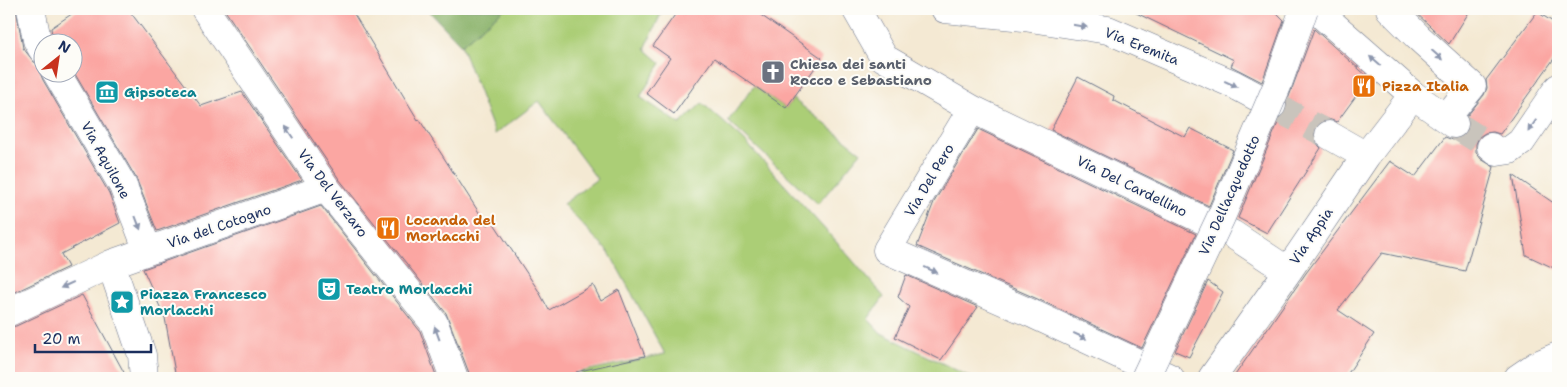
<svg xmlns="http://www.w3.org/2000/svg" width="1567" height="387" font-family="'Shantell Sans',sans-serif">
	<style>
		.green { fill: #abce76; stroke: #637e6a }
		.forest { fill: #88b167; stroke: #527062 }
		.building { fill: #fba6a2 }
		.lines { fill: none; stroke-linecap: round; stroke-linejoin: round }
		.minor-tunnel { stroke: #c9c4bc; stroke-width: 28; stroke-dasharray: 28 14; stroke-linecap: butt }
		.minor-casing { stroke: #677087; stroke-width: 29 }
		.minor { stroke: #fff; stroke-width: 28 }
		.pedestrian-bridge-casing { stroke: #677087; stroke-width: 29; stroke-linecap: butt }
		.pedestrian-bridge { stroke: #fff; stroke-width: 28 }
		.oneway { fill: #8d97ae }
		.labels { text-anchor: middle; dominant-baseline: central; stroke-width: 4; stroke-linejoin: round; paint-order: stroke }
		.street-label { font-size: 14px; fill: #1b2f5e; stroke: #fdfcf7 }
		.worship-label { font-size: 14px; font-weight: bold; fill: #5b616d; stroke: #fdfcf7; text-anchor: start }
		.food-label { font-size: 14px; font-weight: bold; fill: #c56008; stroke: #fdfcf7; text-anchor: start }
		.culture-label { font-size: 14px; font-weight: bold; fill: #0d838f; stroke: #fdfcf7; text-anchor: start }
	</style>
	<rect width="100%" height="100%" fill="#fdfcf7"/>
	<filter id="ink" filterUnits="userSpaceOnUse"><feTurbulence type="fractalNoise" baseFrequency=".02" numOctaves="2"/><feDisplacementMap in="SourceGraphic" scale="10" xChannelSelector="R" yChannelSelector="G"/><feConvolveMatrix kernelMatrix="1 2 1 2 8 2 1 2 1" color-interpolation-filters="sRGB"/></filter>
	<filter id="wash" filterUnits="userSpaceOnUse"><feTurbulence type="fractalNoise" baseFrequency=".0096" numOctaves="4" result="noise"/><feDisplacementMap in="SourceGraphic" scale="20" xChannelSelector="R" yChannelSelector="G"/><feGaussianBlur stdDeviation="1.12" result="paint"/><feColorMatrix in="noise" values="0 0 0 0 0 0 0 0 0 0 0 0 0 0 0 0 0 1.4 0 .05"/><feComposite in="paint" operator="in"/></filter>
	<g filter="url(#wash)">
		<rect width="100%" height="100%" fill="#f4e9d3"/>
		<path class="green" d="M 504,9 L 663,9 L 645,49 L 661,63 L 640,97 L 680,124 L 702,103 L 744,140 L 848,255 L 884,297 L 868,319 L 881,333 L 972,378 L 583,378 L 581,372 L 665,354 L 610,254 L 563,204 L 597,179 L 539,101 L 495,134 L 461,45 Z
			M 754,86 L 786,108 L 793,99 L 861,152 L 818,204 L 728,121 Z"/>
		<path class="forest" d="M 427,9 L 504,9 L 461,45 Z"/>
		<g id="blocks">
			<path class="building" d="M 9,9 L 16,9 L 23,48 L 34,62 L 42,65 L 40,73 L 43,80 L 109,193 L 120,223 L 61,254 L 68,267 L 9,295 Z
				M 79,9 L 128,9 L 201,106 L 242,92 L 302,180 L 157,231 L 136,178 L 72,69 L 72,42 L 56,42 L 52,35 L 51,28 Z
				M 224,9 L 351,9 L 418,120 L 419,119 L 487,225 L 493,222 L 538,290 L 549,310 L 593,285 L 601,301 L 619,290 L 645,356 L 576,372 L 578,378 L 469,378 L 469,373 L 446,313 L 339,179 Z
				M 679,9 L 752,9 L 822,58 L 786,108 L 714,58 L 674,114 L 646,93 L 670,58 L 653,46 Z
				M 1128,9 L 1273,9 L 1284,20 L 1262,82 L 1231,66 L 1234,60 Z
				M 1412,9 L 1471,9 L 1449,44 Z
				M 1537,12 L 1558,25 L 1558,53 L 1500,134 L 1493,132 L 1485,133 L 1479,137 L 1476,144 L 1476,152 L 1481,159 L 1494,167 L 1465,271 L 1382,253 L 1338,310 L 1374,334 L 1345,378 L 1233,378 L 1306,273 L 1390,161 L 1415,177 L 1445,137 L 1453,140 L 1461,138 L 1466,133 L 1470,125 L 1467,116 L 1484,95 L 1487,88 L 1486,80 Z
				M 1314,29 L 1369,78 L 1337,122 L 1328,119 L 1321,122 L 1316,127 L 1313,136 L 1315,142 L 1321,148 L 1267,233 L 1238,218 L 1280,118 L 1286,112 L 1287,102 Z
				M 1078,77 L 1114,96 L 1113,100 L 1185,137 L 1190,128 L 1233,150 L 1209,206 L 1051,130 Z
				M 978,129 L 1196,234 L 1142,348 L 1042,301 L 917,246 L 934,202 Z
				M 1513,175 L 1558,206 L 1558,270 L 1526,255 Z
				M 321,206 L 420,331 L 437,378 L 176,378 L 165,318 L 143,269 Z
				M 906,275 L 978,307 L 941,360 L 895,337 L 909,307 L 898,297 Z
				M 1208,281 L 1223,292 L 1189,357 L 1175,351 Z
				M 82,295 L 127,378 L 9,378 L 9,327 L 16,326 Z"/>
		</g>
	</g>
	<g filter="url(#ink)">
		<use href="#blocks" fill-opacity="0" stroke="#677087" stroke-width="1"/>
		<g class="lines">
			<path class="minor-tunnel" d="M 1272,105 L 1329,135
				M 1454,124 L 1491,147"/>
			<g class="minor-casing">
				<path id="minor" d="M 31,9 L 37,40 L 42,49
					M 205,9 L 326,188 L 434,323 L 454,378
					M 856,9 L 884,58 L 972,109 L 1232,234 L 1288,271
					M 945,9 L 1024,17 L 1108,30 L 1233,84 L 1272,105
					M 1315,9 L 1413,95 L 1454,124
					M 1390,9 L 1418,37 L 1472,86 L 1446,118
					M 56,72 L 123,186 L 148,251
					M 972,109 L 887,250 L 1035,315 L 1170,378
					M 1329,135 L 1366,156
					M 1491,147 L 1497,152 L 1510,150 L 1521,142 L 1558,88
					M 111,264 L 142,355 L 144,378
					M 9,312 L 111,264 L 326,188
					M 1212,378 L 1288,271 L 1366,156 L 1413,95
					M 1518,378 L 1537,365 L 1558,356"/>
			</g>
			<use href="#minor" class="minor"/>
			<g class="pedestrian-bridge-casing">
				<path id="pedestrian-bridge" d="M 1145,378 L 1221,217 L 1277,86 L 1304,9"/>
			</g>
			<use href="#pedestrian-bridge" class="pedestrian-bridge"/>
		</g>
		<defs><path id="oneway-solid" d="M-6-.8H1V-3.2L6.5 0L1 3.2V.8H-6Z" transform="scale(1.25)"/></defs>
		<g class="oneway">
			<use href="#oneway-solid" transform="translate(1080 26) rotate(9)"/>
			<use href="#oneway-solid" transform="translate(1437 55) rotate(42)"/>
			<use href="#oneway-solid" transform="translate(1375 61) rotate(-139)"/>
			<use href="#oneway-solid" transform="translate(1231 84) rotate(25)"/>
			<use href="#oneway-solid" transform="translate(1532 126) rotate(124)"/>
			<use href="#oneway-solid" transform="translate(289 132) rotate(-124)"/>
			<use href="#oneway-solid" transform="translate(138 223) rotate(69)"/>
			<use href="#oneway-solid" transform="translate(931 270) rotate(24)"/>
			<use href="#oneway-solid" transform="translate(67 285) rotate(155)"/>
			<use href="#oneway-solid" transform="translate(437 333) rotate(-110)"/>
			<use href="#oneway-solid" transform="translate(1080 336) rotate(25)"/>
		</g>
	</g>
	<defs>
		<g id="church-square" transform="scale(1.25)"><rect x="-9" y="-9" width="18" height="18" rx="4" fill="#6b7280" stroke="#fdfcf7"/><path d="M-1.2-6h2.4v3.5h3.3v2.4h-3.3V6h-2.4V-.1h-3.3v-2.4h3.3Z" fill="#fff"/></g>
		<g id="restaurant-square" transform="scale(1.25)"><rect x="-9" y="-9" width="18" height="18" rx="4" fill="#e8710a" stroke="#fdfcf7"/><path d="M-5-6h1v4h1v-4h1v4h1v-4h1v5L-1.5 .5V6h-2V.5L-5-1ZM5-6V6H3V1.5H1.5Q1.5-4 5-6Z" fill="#fff"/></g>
		<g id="museum-square" transform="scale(1.25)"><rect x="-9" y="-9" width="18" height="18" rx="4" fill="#0f9aa8" stroke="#fdfcf7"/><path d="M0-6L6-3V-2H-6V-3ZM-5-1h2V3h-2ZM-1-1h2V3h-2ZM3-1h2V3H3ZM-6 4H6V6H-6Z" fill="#fff"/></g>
		<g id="theatre-square" transform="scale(1.25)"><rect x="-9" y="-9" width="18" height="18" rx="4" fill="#0f9aa8" stroke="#fdfcf7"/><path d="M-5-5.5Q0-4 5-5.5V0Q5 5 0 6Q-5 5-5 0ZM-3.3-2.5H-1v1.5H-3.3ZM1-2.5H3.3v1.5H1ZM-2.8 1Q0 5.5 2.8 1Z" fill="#fff"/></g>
		<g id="sight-square" transform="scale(1.25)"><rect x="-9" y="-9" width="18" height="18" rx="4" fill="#0f9aa8" stroke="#fdfcf7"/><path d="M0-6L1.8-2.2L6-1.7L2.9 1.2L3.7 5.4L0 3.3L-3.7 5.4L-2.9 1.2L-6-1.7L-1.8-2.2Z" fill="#fff"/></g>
	</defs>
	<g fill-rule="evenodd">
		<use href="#church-square" x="773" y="72"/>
		<use href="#restaurant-square" x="1364" y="86"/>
		<use href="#museum-square" x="107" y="92"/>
		<use href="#restaurant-square" x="388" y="228"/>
		<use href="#theatre-square" x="329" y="289"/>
		<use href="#sight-square" x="122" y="302"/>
	</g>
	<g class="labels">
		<g class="street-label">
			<text transform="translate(1142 46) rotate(22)">Via Eremita</text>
			<text transform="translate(106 160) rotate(61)">Via Aquilone</text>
			<text transform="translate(929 180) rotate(-59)">Via Del Pero</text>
			<text transform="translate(1132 186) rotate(26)">Via Del Cardellino</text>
			<text transform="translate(333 193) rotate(53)">Via Del Verzaro</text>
			<text transform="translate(1229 195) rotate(-66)">Via Dell'acquedotto</text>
			<text transform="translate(219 226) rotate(-19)">Via del Cotogno</text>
			<text transform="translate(1311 236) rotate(-56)">Via Appia</text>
		</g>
		<g class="worship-label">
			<text x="790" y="64">Chiesa dei santi<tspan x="790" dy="16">Rocco e Sebastiano</tspan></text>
		</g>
		<g class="food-label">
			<text x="1382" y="86">Pizza Italia</text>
			<text x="406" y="220">Locanda del<tspan x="406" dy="16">Morlacchi</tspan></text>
		</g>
		<g class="culture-label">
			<text x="124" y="92">Gipsoteca</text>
			<text x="346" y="289">Teatro Morlacchi</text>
			<text x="140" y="294">Piazza Francesco<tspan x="140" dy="16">Morlacchi</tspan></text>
		</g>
	</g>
	<rect width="1567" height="387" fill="none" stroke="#fdfcf7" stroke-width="30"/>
	<g transform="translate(58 58) rotate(30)"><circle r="24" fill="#fdfcf7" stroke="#a3aaba"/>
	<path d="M0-4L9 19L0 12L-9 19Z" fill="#c8321e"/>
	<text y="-8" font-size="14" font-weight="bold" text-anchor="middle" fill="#1b2f5e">N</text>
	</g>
	<path d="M35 344v8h116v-8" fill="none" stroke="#1b2f5e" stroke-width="2.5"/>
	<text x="42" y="344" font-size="15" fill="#1b2f5e" stroke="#fdfcf7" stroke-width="4" paint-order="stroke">20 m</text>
</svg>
